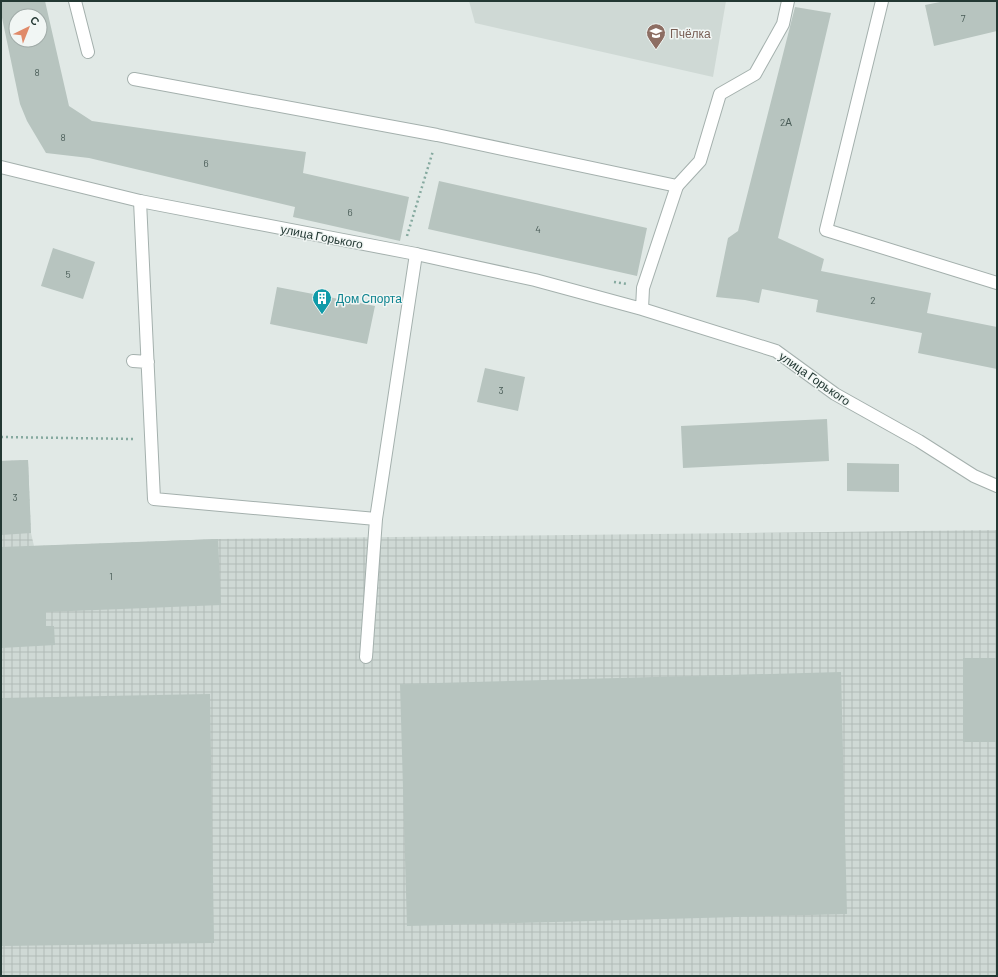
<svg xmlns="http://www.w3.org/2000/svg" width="998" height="977" font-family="Barlow,sans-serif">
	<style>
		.built { fill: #cfd9d5 }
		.industrial { fill: url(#industrial-grid) }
		.building { fill: #b7c4bf; fill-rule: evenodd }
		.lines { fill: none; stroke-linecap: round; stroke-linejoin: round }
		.lane-casing { stroke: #a4b0ad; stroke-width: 14 }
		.street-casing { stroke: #a4b0ad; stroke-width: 14 }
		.path { stroke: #85a99f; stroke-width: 2.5; stroke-dasharray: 2 3; stroke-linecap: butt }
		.lane { stroke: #fff; stroke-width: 12 }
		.street { stroke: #fff; stroke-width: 12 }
		.labels { text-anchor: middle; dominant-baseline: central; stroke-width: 3; stroke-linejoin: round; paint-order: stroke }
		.number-label { font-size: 10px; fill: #485b56 }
		.education-label { font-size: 12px; fill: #785e54; stroke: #f1f6f4; text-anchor: start }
		.street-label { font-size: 12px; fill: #233833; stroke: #f1f6f4 }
		.culture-label { font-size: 12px; fill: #0d838f; stroke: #f1f6f4; text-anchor: start }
	</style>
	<defs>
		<pattern id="industrial-grid" width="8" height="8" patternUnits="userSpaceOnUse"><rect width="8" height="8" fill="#cfd9d5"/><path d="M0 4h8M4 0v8" fill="none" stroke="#b1bbb7"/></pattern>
	</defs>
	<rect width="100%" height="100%" fill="#e1e9e6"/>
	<path class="built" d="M 469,1 L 726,1 L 713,77 L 475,23 Z"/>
	<path class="industrial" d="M 28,460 L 31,533 L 34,546 L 218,539 L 997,530 L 997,976 L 1,976 L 1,461 Z"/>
	<path class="building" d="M 1,1 L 45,1 L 69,106 L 92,121 L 306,152 L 303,173 L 409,197 L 400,241 L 293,217 L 295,207 L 89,158 L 46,153 L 27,121 L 20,104 L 1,13 ZM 16,16 L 40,16 L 40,40 L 16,40 Z
		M 945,1 L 997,1 L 997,31 L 934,46 L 925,5 Z
		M 795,7 L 831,13 L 778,238 L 824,259 L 821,271 L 931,293 L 927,313 L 997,327 L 997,369 L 918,353 L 922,333 L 816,312 L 818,300 L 762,289 L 759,303 L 745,300 L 716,297 L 728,238 L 738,231 Z
		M 439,181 L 647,228 L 637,276 L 428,229 Z
		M 53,248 L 95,262 L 83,299 L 41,286 Z
		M 277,287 L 375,306 L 367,344 L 270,324 Z
		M 485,368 L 525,377 L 518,411 L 477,402 Z
		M 827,419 L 829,461 L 683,468 L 681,426 Z
		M 28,460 L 31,533 L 1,535 L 1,461 Z
		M 847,463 L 899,464 L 899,492 L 847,491 Z
		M 218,539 L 221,605 L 46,612 L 46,626 L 54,626 L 55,645 L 1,648 L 1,547 Z
		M 963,658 L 997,658 L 997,742 L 963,742 Z
		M 841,672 L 847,914 L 407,926 L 400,684 Z
		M 210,694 L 214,943 L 1,946 L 1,698 Z"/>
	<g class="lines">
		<g class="lane-casing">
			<path id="lane" d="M 75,1 L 88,52
				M 882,1 L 826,230 L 997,283
				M 134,79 L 437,135 L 677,186 L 700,161 L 720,94 L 755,74 L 783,24 L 788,1
				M 140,201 L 154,499 L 376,519 L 416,254
				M 133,361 L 148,362
				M 366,657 L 376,519"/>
		</g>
		<g class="street-casing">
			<path id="street" d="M 1,167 L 140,201 L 416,254 L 535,280 L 642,309 L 776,351 L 835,394 L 919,441 L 974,476 L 997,486
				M 642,309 L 643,288 L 677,186"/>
		</g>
		<path class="path" d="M 407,236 L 433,151
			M 614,282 L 627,284
			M 1,437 L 134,439"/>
		<use href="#lane" class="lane"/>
		<use href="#street" class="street"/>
	</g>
	<defs>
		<g id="school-pin" transform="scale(1)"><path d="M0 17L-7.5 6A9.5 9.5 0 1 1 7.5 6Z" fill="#8d6e63" stroke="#f1f6f4"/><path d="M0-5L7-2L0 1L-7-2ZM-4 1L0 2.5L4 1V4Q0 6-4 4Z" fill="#fff"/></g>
		<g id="building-pin" transform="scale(1)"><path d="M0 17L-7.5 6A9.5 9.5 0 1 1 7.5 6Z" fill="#0f9aa8" stroke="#f1f6f4"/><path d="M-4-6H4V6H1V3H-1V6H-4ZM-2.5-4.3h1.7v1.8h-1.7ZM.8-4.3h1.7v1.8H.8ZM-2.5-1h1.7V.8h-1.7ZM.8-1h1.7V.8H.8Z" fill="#fff"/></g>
	</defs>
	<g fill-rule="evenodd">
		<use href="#school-pin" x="656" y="33"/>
		<use href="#building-pin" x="322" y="298"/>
	</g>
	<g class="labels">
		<g class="number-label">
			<text x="963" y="18">7</text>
			<text x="37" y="72">8</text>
			<text x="786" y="122">2А</text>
			<text x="63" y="137">8</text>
			<text x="206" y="163">6</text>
			<text x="350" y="212">6</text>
			<text x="538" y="229">4</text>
			<text x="68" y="274">5</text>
			<text x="873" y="300">2</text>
			<text x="501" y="390">3</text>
			<text x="15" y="497">3</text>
			<text x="111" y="576">1</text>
		</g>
		<g class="education-label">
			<text x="670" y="33">Пчёлка</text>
		</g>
		<g class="street-label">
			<text transform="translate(322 236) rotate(11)">улица Горького</text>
			<text transform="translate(815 378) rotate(35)">улица Горького</text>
		</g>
		<g class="culture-label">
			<text x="336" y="298">Дом Спорта</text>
		</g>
	</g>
	<rect width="998" height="977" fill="none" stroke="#233833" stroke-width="4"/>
	<g transform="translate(28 28) rotate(43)"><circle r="19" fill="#f1f6f4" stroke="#9faaa7"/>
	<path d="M0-3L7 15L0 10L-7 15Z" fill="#e08a69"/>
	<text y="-6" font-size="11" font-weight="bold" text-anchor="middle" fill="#233833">С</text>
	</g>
</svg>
